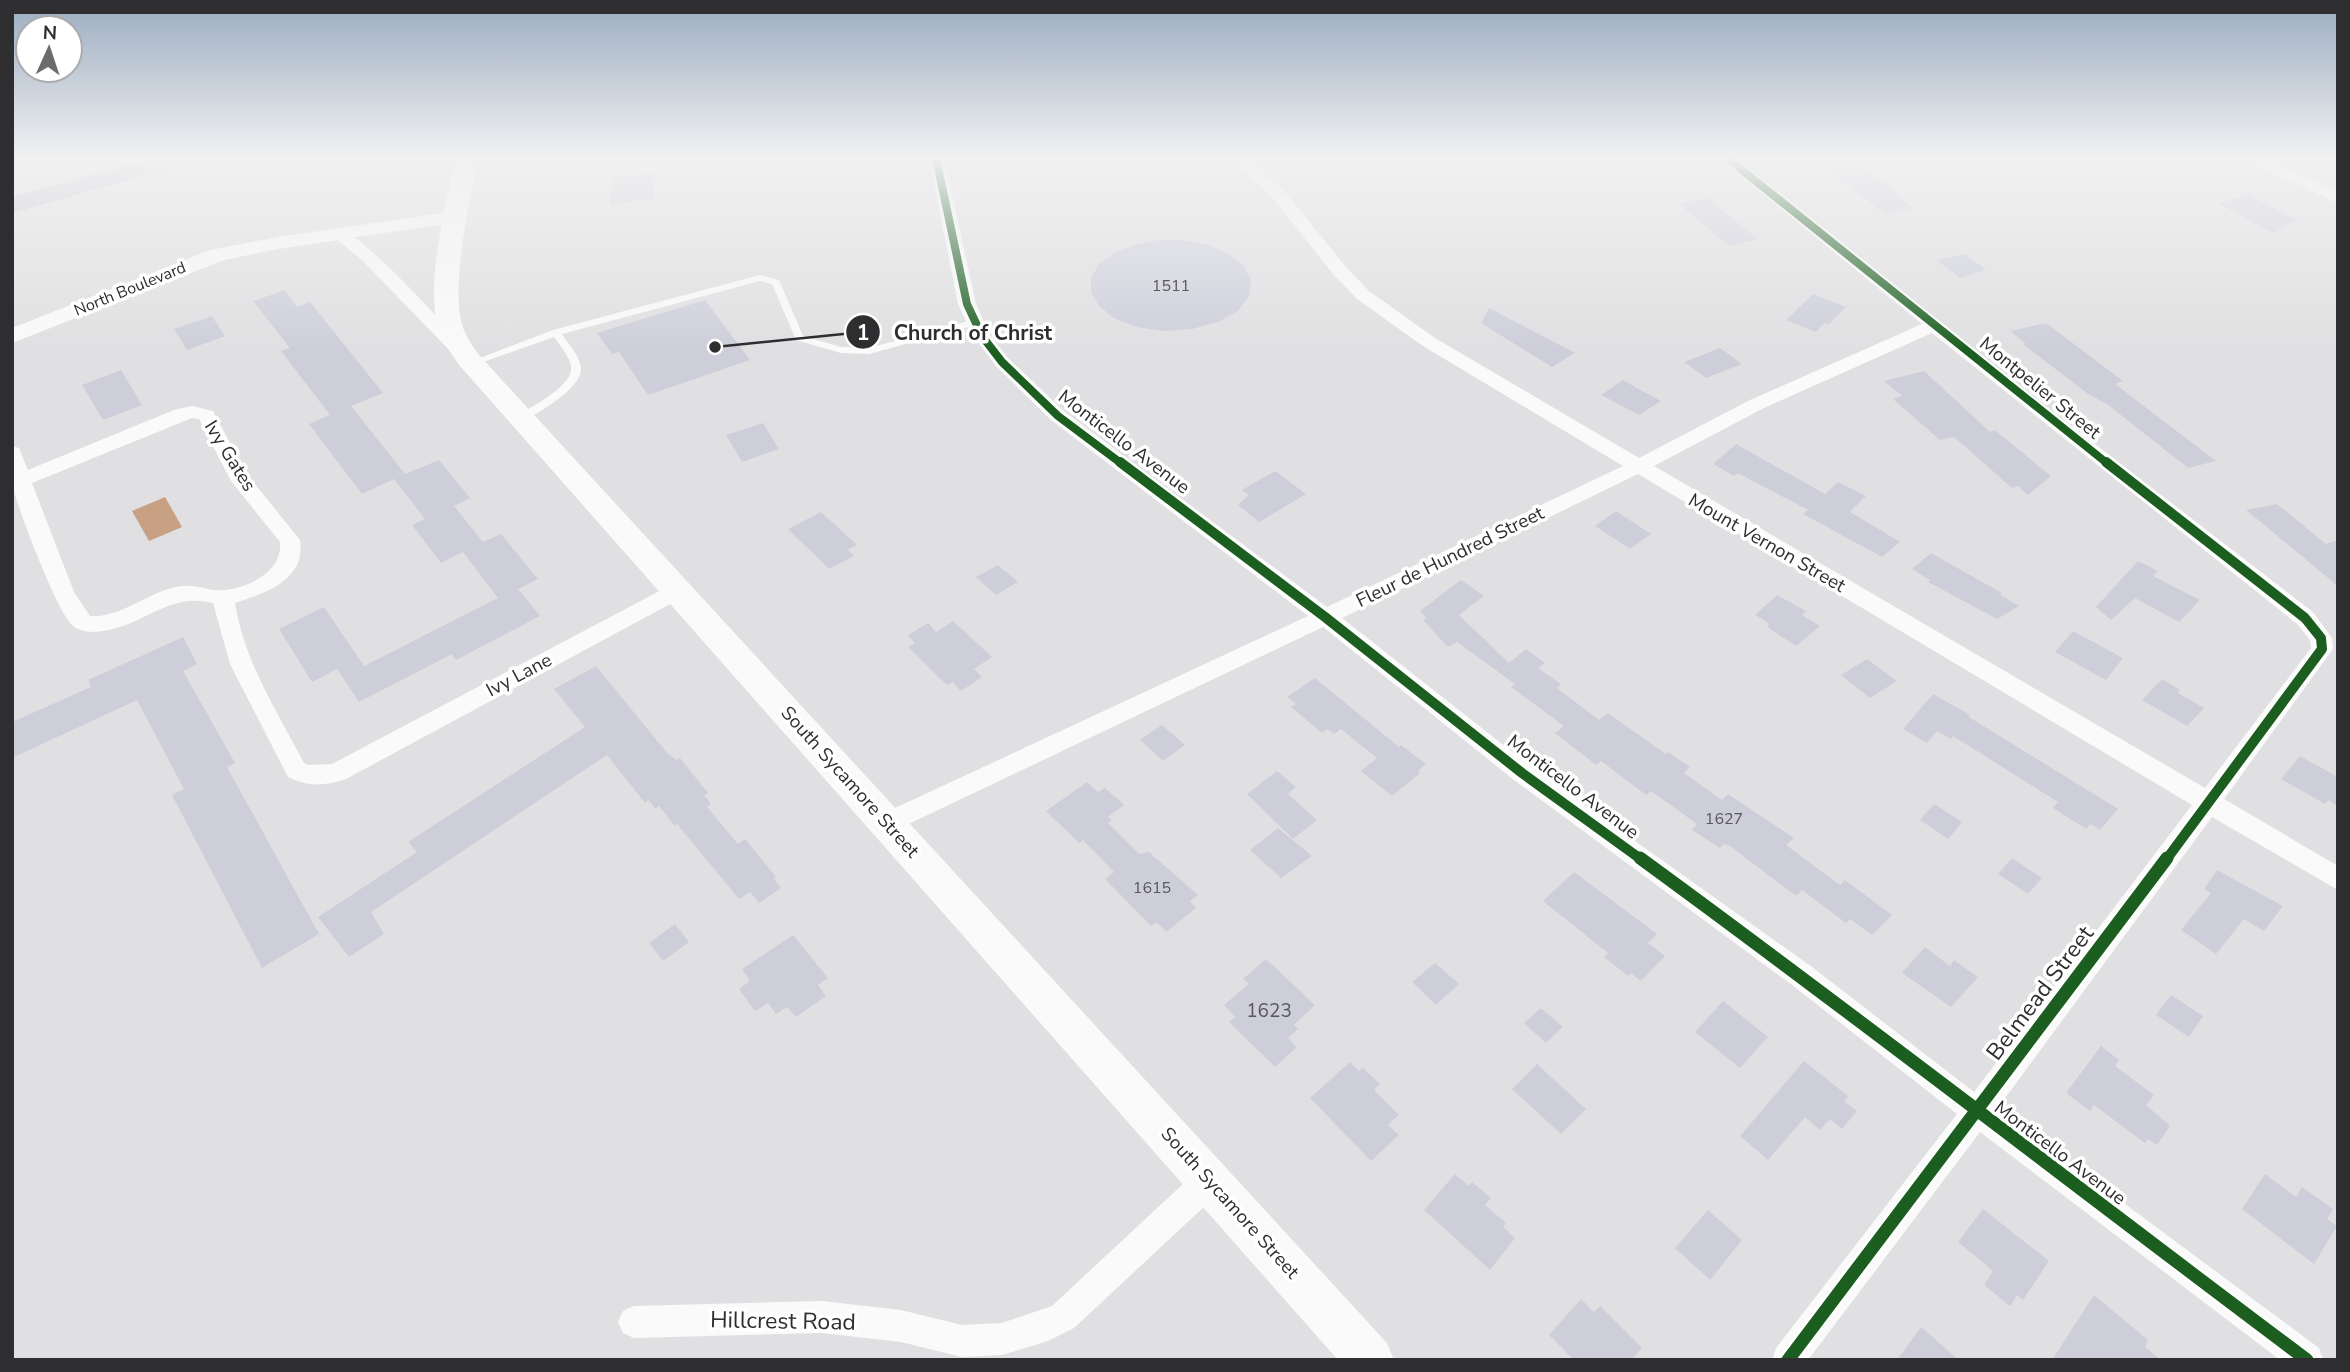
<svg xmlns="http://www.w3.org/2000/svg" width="2350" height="1372" font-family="'Nunito Sans',sans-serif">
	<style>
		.water { fill: #c8a084 }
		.building { fill: #cecedb }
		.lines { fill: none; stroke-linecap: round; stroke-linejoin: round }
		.service { fill: #fafafb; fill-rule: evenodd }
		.minor { fill: #fafafb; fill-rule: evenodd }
		.tertiary { fill: #fafafb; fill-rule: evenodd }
		.secondary { fill: #fafafb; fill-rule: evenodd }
		.motorway { fill: #c2c2cd; fill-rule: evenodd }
		.cycleway-far2-casing { stroke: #fff; stroke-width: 11 }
		.cycleway-far1-casing { stroke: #fff; stroke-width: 15 }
		.cycleway-casing { stroke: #fff; stroke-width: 18 }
		.cycleway-far2 { stroke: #1b5e20; stroke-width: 8 }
		.cycleway-far1 { stroke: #1b5e20; stroke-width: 10 }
		.cycleway { stroke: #1b5e20; stroke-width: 13 }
		.labels { text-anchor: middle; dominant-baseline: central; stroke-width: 7; stroke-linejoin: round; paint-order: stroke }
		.number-label { font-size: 16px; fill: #57575c }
		.far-street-label { font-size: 16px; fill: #2e2e30; stroke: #fff }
		.street-label { font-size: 19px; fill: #2e2e30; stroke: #fff }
		.near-number-label { font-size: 19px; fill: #57575c }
		.near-street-label { font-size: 23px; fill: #2e2e30; stroke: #fff }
		.leader { fill: none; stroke: #2e2e30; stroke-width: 2.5 }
		.callout-dot { fill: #2e2e30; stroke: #fff; stroke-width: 2.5 }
		.mark-label { font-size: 21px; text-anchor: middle; font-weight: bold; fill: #fff }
		.callout-label { font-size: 21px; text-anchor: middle; font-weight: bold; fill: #2e2e30; stroke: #fff; stroke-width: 7; stroke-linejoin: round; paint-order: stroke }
	</style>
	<rect width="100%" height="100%" fill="#e0e0e2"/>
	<path class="water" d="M 165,497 L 182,527 L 149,541 L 132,511 Z"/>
	<path class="building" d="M 1812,158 L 1852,158 L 1900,194 L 1896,195 L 1913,208 L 1885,214 Z
		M 654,173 L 653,199 L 610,204 L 613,177 Z
		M 2247,194 L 2296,220 L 2273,233 L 2219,204 Z
		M 1707,198 L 1758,239 L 1729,246 L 1679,204 Z
		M 1157,240 L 1182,240 L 1205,244 L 1227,253 L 1243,265 L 1251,280 L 1249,296 L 1238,311 L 1218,322 L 1192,329 L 1164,331 L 1136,327 L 1114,318 L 1099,306 L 1091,292 L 1091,278 L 1099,264 L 1114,253 L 1134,245 Z
		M 1965,254 L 1986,270 L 1960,278 L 1936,260 Z
		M 285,290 L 297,307 L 310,302 L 383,393 L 351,406 L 405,474 L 439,460 L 470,498 L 454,506 L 483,542 L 501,534 L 538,579 L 518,589 L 540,616 L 456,660 L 452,654 L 359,702 L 337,669 L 312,682 L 279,629 L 324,607 L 364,666 L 498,598 L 463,552 L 441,563 L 412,525 L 425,519 L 394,479 L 362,494 L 309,424 L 330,415 L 281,351 L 290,348 L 253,301 Z
		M 1813,294 L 1846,307 L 1829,324 L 1824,323 L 1816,332 L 1786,320 Z
		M 705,300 L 750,360 L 648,395 L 619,352 L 612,354 L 597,333 Z
		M 1489,308 L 1575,353 L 1552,367 L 1481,323 Z
		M 212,316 L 225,336 L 187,350 L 174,329 Z
		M 2046,323 L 2123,381 L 2115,384 L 2216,461 L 2188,468 L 2107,404 L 2088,394 L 2023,344 L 2026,344 L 2010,331 Z
		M 1720,348 L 1742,364 L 1706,378 L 1684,362 Z
		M 121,370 L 142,405 L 103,420 L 82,385 Z
		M 1924,371 L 1990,432 L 1995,430 L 2051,476 L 2028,495 L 2018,486 L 2012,488 L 1954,437 L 1940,440 L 1893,399 L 1902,396 L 1884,381 Z
		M 1623,380 L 1635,387 L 1661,401 L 1639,415 L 1601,395 Z
		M 763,423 L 779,449 L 742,462 L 726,435 Z
		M 1736,444 L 1825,494 L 1838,482 L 1866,496 L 1850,512 L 1900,542 L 1882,557 L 1803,514 L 1808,510 L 1738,473 L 1734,476 L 1713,464 Z
		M 1275,471 L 1306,494 L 1259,522 L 1238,505 L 1249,495 L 1242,490 Z
		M 2277,504 L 2326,544 L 2338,540 L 2338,586 L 2246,510 Z
		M 1616,511 L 1651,534 L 1630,549 L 1595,526 Z
		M 821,512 L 857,545 L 848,550 L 854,556 L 829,569 L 788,529 Z
		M 1931,553 L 2002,593 L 2000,595 L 2019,606 L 1997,619 L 1928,582 L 1930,580 L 1912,569 Z
		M 2138,561 L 2158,571 L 2153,576 L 2200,600 L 2179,622 L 2135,598 L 2111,620 L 2096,607 Z
		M 998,565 L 1018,582 L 996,595 L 976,577 Z
		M 1461,580 L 1484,596 L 1459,615 L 1509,663 L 1526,649 L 1545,663 L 1538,668 L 1561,684 L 1557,688 L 1599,720 L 1608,713 L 1666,754 L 1668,752 L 1690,767 L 1684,773 L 1722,800 L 1728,794 L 1794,838 L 1786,845 L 1840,885 L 1845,880 L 1892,915 L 1872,935 L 1850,919 L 1846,923 L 1802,890 L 1796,896 L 1730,846 L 1724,844 L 1720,848 L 1692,830 L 1697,824 L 1651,791 L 1646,795 L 1601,761 L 1596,765 L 1555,733 L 1564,726 L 1511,687 L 1515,684 L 1457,642 L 1448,647 L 1423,620 L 1427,618 L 1420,611 Z
		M 1777,595 L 1806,611 L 1802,615 L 1820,626 L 1796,646 L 1770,629 L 1767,626 L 1770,624 L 1755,615 Z
		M 953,621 L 992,657 L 974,669 L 982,677 L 961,691 L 952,682 L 947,685 L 908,647 L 915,643 L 908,635 L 928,623 L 936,632 Z
		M 2073,631 L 2123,658 L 2106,680 L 2055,652 Z
		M 183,637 L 197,664 L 183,671 L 235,763 L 227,767 L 319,934 L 262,968 L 172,795 L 184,789 L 137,700 L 12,758 L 12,722 L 91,687 L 88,680 Z
		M 1867,659 L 1897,681 L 1870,698 L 1841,675 Z
		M 596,666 L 668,754 L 676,760 L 680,758 L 708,793 L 704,795 L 711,804 L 707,807 L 738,844 L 745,839 L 776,877 L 773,878 L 781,888 L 759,903 L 750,892 L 739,899 L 677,824 L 675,826 L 659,806 L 655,809 L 649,800 L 645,803 L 607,755 L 371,912 L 384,934 L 349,957 L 318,917 L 417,852 L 408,842 L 585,727 L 554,689 Z
		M 1315,678 L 1399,747 L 1401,745 L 1426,764 L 1418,771 L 1420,773 L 1392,796 L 1361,771 L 1377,758 L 1341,729 L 1334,734 L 1327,729 L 1322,733 L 1291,707 L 1296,704 L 1287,697 Z
		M 2162,679 L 2180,690 L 2178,693 L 2204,708 L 2187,726 L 2142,700 Z
		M 1933,694 L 1970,715 L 1969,717 L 2118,809 L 2100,830 L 2090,824 L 2086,829 L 2053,808 L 2058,802 L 1953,736 L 1951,739 L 1937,731 L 1927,743 L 1903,729 Z
		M 1162,725 L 1185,745 L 1163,761 L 1140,740 Z
		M 2300,756 L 2338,777 L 2338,806 L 2328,800 L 2325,804 L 2281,779 Z
		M 1277,771 L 1296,787 L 1288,794 L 1317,820 L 1293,839 L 1247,794 Z
		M 1087,782 L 1098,792 L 1105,788 L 1124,805 L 1108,817 L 1112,820 L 1108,823 L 1139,854 L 1149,852 L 1198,895 L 1190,901 L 1196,908 L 1166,932 L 1157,922 L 1151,926 L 1105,879 L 1114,872 L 1083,840 L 1079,843 L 1046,811 Z
		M 1934,804 L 1962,822 L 1948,839 L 1920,820 Z
		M 1278,828 L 1312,856 L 1281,878 L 1250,850 Z
		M 2012,858 L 2042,878 L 2028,894 L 1998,874 Z
		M 2217,870 L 2283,906 L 2264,931 L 2244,919 L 2216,954 L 2181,930 L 2211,893 L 2204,889 Z
		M 1574,872 L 1657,934 L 1648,943 L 1665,956 L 1641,981 L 1631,973 L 1628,976 L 1604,957 L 1608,953 L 1543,901 Z
		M 675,924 L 689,942 L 663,961 L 649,943 Z
		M 793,935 L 828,978 L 818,985 L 826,996 L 796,1017 L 787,1007 L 776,1014 L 768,1003 L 755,1011 L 739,989 L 750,981 L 742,969 Z
		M 1925,947 L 1950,966 L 1954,960 L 1978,977 L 1951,1007 L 1902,973 Z
		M 1266,959 L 1315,1005 L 1294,1025 L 1298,1029 L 1288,1038 L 1297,1047 L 1275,1067 L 1229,1022 L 1235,1017 L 1224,1005 L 1249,984 L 1243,979 Z
		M 1435,963 L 1459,984 L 1436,1005 L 1412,982 Z
		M 2171,995 L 2203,1016 L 2189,1037 L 2156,1015 Z
		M 1723,1001 L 1768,1037 L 1740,1068 L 1695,1032 Z
		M 1541,1008 L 1563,1027 L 1546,1043 L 1524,1023 Z
		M 2101,1046 L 2119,1060 L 2115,1066 L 2154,1095 L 2146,1105 L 2170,1126 L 2157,1145 L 2148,1139 L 2145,1143 L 2094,1105 L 2090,1111 L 2066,1093 Z
		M 1804,1061 L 1848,1096 L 1844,1101 L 1857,1111 L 1842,1129 L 1830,1119 L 1820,1130 L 1805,1117 L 1768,1160 L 1740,1136 Z
		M 1350,1062 L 1359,1071 L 1363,1068 L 1380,1084 L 1374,1090 L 1399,1115 L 1388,1125 L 1399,1135 L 1371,1161 L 1310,1098 Z
		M 1537,1064 L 1586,1109 L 1561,1134 L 1512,1089 Z
		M 1455,1174 L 1469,1186 L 1472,1182 L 1491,1198 L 1485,1205 L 1506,1223 L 1503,1227 L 1515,1238 L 1490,1270 L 1424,1210 Z
		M 2265,1174 L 2296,1197 L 2302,1187 L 2333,1209 L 2327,1219 L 2337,1226 L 2314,1264 L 2242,1209 Z
		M 1983,1209 L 2049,1261 L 2023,1300 L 2017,1295 L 2010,1306 L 1984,1285 L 1993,1271 L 1958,1242 Z
		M 1708,1210 L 1742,1240 L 1710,1280 L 1675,1248 Z
		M 2094,1295 L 2148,1340 L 2145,1347 L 2161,1360 L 2052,1360 Z
		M 1581,1299 L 1594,1312 L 1600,1306 L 1642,1348 L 1632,1360 L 1574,1360 L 1549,1335 Z
		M 1921,1327 L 1959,1360 L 1897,1360 Z"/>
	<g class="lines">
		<path class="service" d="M 760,275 L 779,280 L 803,336 L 841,347 L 869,348 L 976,319 L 981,322 L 979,324 L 869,354 L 841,353 L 796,340 L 772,284 L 760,281 L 562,334 C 568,344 580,356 581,368 C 583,387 537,415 521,421 L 517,420 L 517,416 C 532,406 575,386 571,365 C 568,355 560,345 554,337 L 475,365 L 469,365 L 467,363 L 553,330 Z"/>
		<path class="minor" d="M 929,158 L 944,158 L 976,304 L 990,335 L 1008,358 L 1065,412 L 1327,607 L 1623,466 L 1423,346 L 1357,299 L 1334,275 L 1273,198 L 1230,158 L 1246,158 L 1285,192 L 1346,267 L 1369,291 L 1435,338 L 1639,458 L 1750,400 L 1922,324 L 1719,158 L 1736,158 L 2056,414 L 2313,612 L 2332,638 L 2333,649 L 2224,799 L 2338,866 L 2338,890 L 2212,817 L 1997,1109 L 2319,1348 L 2323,1360 L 2280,1360 L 1980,1132 L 1808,1360 L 1772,1360 L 1776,1348 L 1957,1114 L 1792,985 L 1514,780 L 1323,627 L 896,830 L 887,833 L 878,830 L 875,823 L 878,816 L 1308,616 L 1051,420 L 996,366 L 973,336 L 958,304 ZM 1932,333 L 2297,624 L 2310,640 L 2311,648 L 2205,788 L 1654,466 L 1764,408 ZM 1638,474 L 2192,805 L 1974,1092 L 1812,967 L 1530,766 L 1342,618 Z
			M 2246,158 L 2263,158 L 2338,192 L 2338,203 L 2248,162 Z
			M 341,230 C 365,236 443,324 465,346 L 468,350 L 465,354 L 453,354 L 362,260 L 335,238 L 333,235 Z
			M 192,406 L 213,411 L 246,473 L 300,540 C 306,580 266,593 235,603 C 244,661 277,711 304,763 L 308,765 L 332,764 L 669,586 L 677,583 L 685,586 L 688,591 L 685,596 L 346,779 C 325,786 308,787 288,777 L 230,664 L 213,603 C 167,592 145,626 102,631 C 93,633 79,632 72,625 C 57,611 16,505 12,483 C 10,471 12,458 12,446 L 19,448 L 28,470 L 174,410 ZM 192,418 L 199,419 L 231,481 L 280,542 C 283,570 251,587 225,590 C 206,592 195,581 172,588 C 144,595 120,618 90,616 L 74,592 L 32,483 Z
			M 1209,1166 L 1220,1170 L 1224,1181 L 1220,1192 L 1074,1328 L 1048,1341 L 1002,1355 L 962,1357 L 901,1342 L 822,1333 L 634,1338 L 623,1333 L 618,1322 L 623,1311 L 634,1306 L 822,1301 L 901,1310 L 962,1325 L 1002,1323 L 1052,1306 L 1198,1170 Z"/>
		<path class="tertiary" d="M 457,211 L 464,213 L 467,217 L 464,221 L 278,249 L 224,260 L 12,343 L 12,328 L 210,250 L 278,237 Z"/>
		<path class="secondary" d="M 455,158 L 477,158 C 470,204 452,276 461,321 C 464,334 472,345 479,355 L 1387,1343 L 1394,1360 L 1338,1360 L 460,366 C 451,353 440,339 437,323 C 426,280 447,203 455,158 Z"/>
		<path class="motorway" d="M 153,158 L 194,158 L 190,163 L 12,213 L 12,197 Z"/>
		<g class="cycleway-far2-casing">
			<path id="cycleway-far2" d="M 936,158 L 967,304 L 982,336 L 1002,362 L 1058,416 L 1122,464
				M 1727,158 L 2108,464"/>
		</g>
		<g class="cycleway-far1-casing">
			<path id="cycleway-far1" d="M 1120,462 L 1325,617 L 1522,773 L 1642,860
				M 2106,462 L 2305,618 L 2321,638 L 2322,649 L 2166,860"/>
		</g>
		<g class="cycleway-casing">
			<path id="cycleway" d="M 1640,858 C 1865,1022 2084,1193 2307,1360
				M 1788,1360 L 2167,858"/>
		</g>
		<use href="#cycleway-far2" class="cycleway-far2"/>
		<use href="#cycleway-far1" class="cycleway-far1"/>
		<use href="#cycleway" class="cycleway"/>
	</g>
	<linearGradient id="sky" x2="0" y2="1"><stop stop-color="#9bacc0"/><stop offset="0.45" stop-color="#f1f1f2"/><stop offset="1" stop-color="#f1f1f2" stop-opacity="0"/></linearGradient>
	<rect width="2350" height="350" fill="url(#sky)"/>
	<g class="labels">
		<g class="number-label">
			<text x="1171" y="286">1511</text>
			<text x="1724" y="819">1627</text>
			<text x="1152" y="888">1615</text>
		</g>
		<g class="far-street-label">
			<text transform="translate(130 289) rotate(-22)">North Boulevard</text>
		</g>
		<g class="street-label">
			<text transform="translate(2040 388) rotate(39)">Montpelier Street</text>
			<text transform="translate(1124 442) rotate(37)">Monticello Avenue</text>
			<text transform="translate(230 456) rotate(58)">Ivy Gates</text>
			<text transform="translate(1767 543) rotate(30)">Mount Vernon Street</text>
			<text transform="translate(1450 557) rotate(-26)">Fleur de Hundred Street</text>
			<text transform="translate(519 675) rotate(-28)">Ivy Lane</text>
			<text transform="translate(850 782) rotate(48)">South Sycamore Street</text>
			<text transform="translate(1573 787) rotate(37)">Monticello Avenue</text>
			<text transform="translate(2060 1153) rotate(37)">Monticello Avenue</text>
			<text transform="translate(1230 1203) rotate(48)">South Sycamore Street</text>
		</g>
		<g class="near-number-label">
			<text x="1269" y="1011">1623</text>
		</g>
		<g class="near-street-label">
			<text transform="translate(2040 993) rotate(-53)">Belmead Street</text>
			<text transform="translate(783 1321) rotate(1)">Hillcrest Road</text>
		</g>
	</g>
	<path class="leader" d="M715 347L863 332"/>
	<g class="callout-dot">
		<circle cx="715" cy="347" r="7"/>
		<circle cx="863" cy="332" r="18"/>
	</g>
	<g class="mark-label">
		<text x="863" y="340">1</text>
	</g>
	<g class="callout-label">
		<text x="973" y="340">Church of Christ</text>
	</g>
	<rect width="2350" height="1372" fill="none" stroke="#2e2e30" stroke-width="28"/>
	<g transform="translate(49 49) rotate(3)"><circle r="33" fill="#ffffff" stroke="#ababac" stroke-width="2"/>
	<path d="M0-5L12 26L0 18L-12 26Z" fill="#6c6c6e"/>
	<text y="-10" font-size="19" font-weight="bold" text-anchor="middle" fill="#2e2e30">N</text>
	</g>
</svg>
